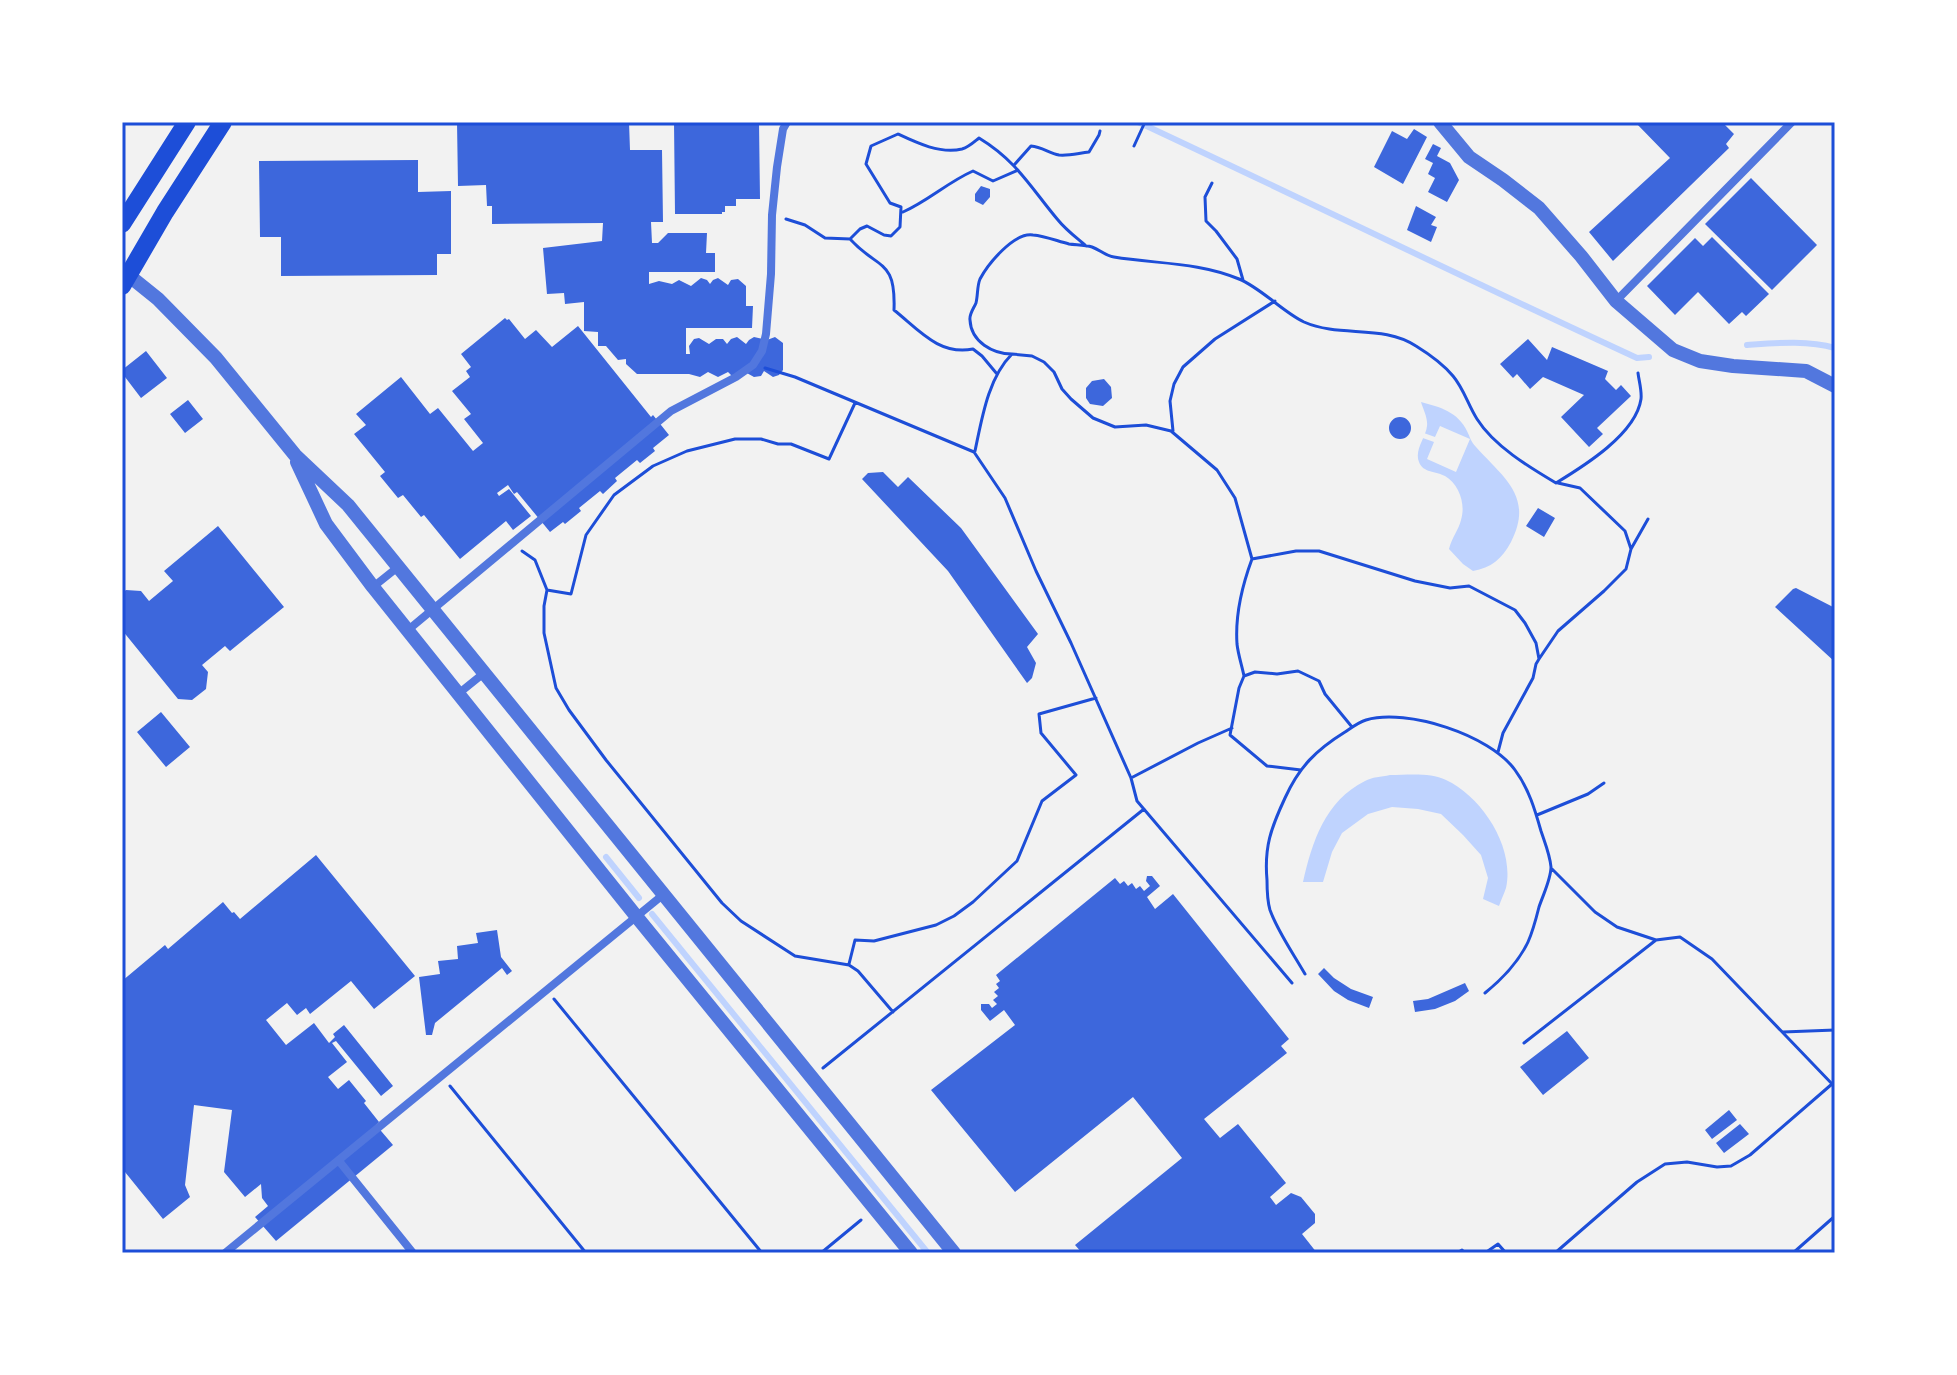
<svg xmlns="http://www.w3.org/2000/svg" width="1957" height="1375" font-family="Georgia,serif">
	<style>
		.water { fill: #bfd3fe }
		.pier { fill: #f2f2f2 }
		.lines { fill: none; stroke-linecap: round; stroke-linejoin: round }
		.stream { stroke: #bfd3fe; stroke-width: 6 }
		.building { fill: #3d67dc }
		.path { stroke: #1d4ed8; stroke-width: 3 }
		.minor { stroke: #5277de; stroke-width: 8 }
		.tertiary { stroke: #5277de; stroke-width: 14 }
		.trunk { stroke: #1d4ed8; stroke-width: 18 }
		.neatline { fill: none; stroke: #1d4ed8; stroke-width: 3 }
	</style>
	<rect width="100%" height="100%" fill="#f2f2f2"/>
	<path class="water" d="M 1421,402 C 1440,407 1458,412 1467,431 C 1470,437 1471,442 1476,447 C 1504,478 1534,497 1511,542 C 1502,559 1491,568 1473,571 L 1463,564 L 1449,549 C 1452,537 1459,529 1461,520 C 1466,504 1459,484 1445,476 C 1436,471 1423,473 1419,462 C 1414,450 1426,437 1427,426 C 1428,418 1423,409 1421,402 Z
		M 1390,775 C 1407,775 1430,772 1446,780 C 1482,797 1515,847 1506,888 C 1504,894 1501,900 1499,906 L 1483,899 L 1488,878 L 1481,855 L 1463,835 L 1441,814 L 1418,809 L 1392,807 L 1368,814 L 1342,833 L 1332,852 L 1323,882 L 1303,882 C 1312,842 1325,801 1365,781 C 1372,777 1381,777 1390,775 Z"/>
	<path class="pier" d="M 1440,426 L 1470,439 L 1456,472 L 1427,459 L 1434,442 L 1420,437 L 1421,432 L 1435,437 Z"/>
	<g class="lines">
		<path class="stream" d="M 1138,122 C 1305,200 1470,281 1637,358 L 1649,357
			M 1747,345 C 1776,343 1807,340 1835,348
			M 606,857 L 639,898
			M 652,914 L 928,1253"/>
	</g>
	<path class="building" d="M 457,122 L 629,122 L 630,150 L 662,150 L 663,222 L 651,222 L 652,243 L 658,243 L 668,233 L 707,233 L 706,253 L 715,253 L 715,272 L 649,272 L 649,284 L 659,281 L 672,284 L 679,280 L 691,286 L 701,278 L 707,280 L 710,284 L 713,280 L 718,278 L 728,285 L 731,280 L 738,279 L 746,286 L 746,306 L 753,306 L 752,328 L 686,328 L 686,354 L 690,354 L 689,346 L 694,339 L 699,338 L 709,344 L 716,339 L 723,339 L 727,344 L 731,339 L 737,337 L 746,344 L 749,340 L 754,337 L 767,340 L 775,337 L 783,343 L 783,370 L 779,375 L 773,377 L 764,371 L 761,376 L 754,377 L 745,372 L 732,376 L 728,372 L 718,377 L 708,372 L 700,377 L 689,374 L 637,374 L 626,364 L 626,359 L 618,360 L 606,346 L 598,346 L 598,332 L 584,331 L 584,302 L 565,304 L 564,293 L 547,294 L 543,248 L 602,241 L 603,223 L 492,224 L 492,206 L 487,206 L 486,185 L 458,186 Z
		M 674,122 L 759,122 L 760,199 L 736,199 L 736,206 L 725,206 L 725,212 L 722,212 L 722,214 L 675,214 Z
		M 1635,122 L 1722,122 L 1734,134 L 1726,144 L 1729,148 L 1613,261 L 1589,232 L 1670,158 Z
		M 1414,129 L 1427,137 L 1403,184 L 1374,167 L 1392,131 L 1407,139 Z
		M 1433,144 L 1441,148 L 1437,156 L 1450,163 L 1459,180 L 1447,202 L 1428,192 L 1435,178 L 1428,174 L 1433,163 L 1425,159 Z
		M 418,160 L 418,192 L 451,191 L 451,254 L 437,254 L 437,275 L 281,276 L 281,237 L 260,237 L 259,161 Z
		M 1751,178 L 1817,245 L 1772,290 L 1705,224 Z
		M 981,186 L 990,189 L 990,197 L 983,205 L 975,201 L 975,194 Z
		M 1416,206 L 1436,217 L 1431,225 L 1437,227 L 1431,242 L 1407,230 Z
		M 1712,237 L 1769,294 L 1746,316 L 1742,312 L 1729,324 L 1698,292 L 1675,315 L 1647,286 L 1695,238 L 1703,246 Z
		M 505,318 L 507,320 L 509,319 L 525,339 L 536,330 L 552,347 L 578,326 L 651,417 L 653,415 L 669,435 L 653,448 L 655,451 L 640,463 L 637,460 L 615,478 L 617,481 L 603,494 L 600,491 L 579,508 L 581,511 L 565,524 L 563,522 L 550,532 L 517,492 L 514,494 L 508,485 L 497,493 L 499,496 L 509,489 L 531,516 L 513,530 L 506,521 L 460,559 L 424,515 L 421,517 L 403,495 L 398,498 L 380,476 L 385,472 L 354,434 L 366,425 L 356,414 L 401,377 L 430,414 L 438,408 L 473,451 L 483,443 L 464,419 L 471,414 L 452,391 L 470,377 L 466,371 L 471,367 L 461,354 Z
		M 1528,339 L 1547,360 L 1552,347 L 1608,371 L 1605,379 L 1616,390 L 1621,385 L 1631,396 L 1597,428 L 1603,434 L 1589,447 L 1561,417 L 1584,395 L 1543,377 L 1530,389 L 1517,374 L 1513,378 L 1500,364 Z
		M 146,351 L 167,378 L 141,398 L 122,373 L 122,370 Z
		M 1104,379 L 1111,387 L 1112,398 L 1103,406 L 1090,404 L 1086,398 L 1086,388 L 1092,381 Z
		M 188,400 L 203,419 L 185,433 L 170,414 Z
		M1389 428a11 11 0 1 1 22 0a11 11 0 1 1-22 0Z
		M 883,472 L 898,487 L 908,477 L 961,528 L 1038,634 L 1027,647 L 1036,663 L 1032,678 L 1027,683 L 948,571 L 862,479 L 868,473 Z
		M 1538,508 L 1555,518 L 1544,537 L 1526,526 Z
		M 218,526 L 284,607 L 230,651 L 225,646 L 202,665 L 208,672 L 206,689 L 192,700 L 178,699 L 122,630 L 122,593 L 126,590 L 141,591 L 149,601 L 173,581 L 164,571 Z
		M 1796,588 L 1835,608 L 1835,662 L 1775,607 L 1793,589 Z
		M 161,712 L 190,747 L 166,767 L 137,732 Z
		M 316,855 L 415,976 L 374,1009 L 351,981 L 310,1014 L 306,1008 L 297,1015 L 287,1003 L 266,1020 L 286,1045 L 314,1023 L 329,1043 L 335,1037 L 333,1034 L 344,1025 L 393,1086 L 381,1096 L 336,1041 L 332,1043 L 347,1062 L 328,1077 L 338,1089 L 349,1080 L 366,1101 L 364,1103 L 379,1122 L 376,1125 L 393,1145 L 276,1241 L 255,1217 L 268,1206 L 262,1198 L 261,1184 L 245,1197 L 224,1172 L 232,1110 L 194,1105 L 185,1185 L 190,1197 L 163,1219 L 125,1172 L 122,1175 L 122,981 L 165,945 L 168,949 L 223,902 L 232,913 L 234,912 L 240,919 Z
		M 1147,876 L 1152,876 L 1160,886 L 1147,897 L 1155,909 L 1173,894 L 1289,1039 L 1281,1046 L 1287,1053 L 1204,1119 L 1220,1138 L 1238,1124 L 1286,1183 L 1270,1197 L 1276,1205 L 1291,1193 L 1301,1197 L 1315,1214 L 1315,1223 L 1302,1234 L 1317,1253 L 1082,1253 L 1075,1245 L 1182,1158 L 1133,1097 L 1015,1192 L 931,1090 L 1015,1025 L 1004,1010 L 990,1021 L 981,1010 L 981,1004 L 989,1004 L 992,1008 L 997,1004 L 993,1000 L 998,996 L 994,992 L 999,988 L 996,984 L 1000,981 L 996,975 L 1115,878 L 1120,884 L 1124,881 L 1128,886 L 1132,883 L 1136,889 L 1140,886 L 1144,891 L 1150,886 L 1146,881 Z
		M 497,930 L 501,957 L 512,971 L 507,975 L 502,968 L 435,1023 L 432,1035 L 426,1035 L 419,977 L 440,974 L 438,961 L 458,959 L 457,946 L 478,943 L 476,933 Z
		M 1324,968 L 1334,978 L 1351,989 L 1373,997 L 1369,1008 L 1348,1000 L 1334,991 L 1318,974 Z
		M 1465,983 L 1469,991 L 1455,1001 L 1435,1009 L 1415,1012 L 1413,1001 L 1428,999 Z
		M 1567,1031 L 1589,1058 L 1543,1095 L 1520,1067 Z
		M 1729,1110 L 1737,1120 L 1712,1139 L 1705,1130 Z
		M 1740,1124 L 1749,1134 L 1724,1153 L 1716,1143 Z"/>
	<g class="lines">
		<path class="path" d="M 1134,146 L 1145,122
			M 1015,164 L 1031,146 C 1042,147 1049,153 1059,155 C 1069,156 1079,153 1089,152 L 1099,135 L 1100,131
			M 1212,183 L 1205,197 L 1206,221 L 1216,231 L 1237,259 L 1243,280
			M 903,212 C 928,201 948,182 973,171 L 993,181 L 1018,170
			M 786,219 L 805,225 L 825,238 L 850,239
			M 1012,354 C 993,354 971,342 970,320 C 969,314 974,308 976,303 C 978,295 977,286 980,279 C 988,264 1014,232 1033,235 C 1045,236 1057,241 1069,244 C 1076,245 1085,245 1092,247 C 1100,250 1106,256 1114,257 C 1156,264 1199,262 1239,279 C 1261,288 1283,312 1304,322 C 1340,338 1383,324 1416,346 C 1429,354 1443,364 1453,376 C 1464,389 1468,405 1477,419 C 1494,446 1529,467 1556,483 C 1584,466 1636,434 1641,399 C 1642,391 1639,381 1638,373
			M 765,368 L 795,377 L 974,452 L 1005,498 L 1036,571 L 1071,643 L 1131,778
			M 997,374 L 982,356 L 973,349 C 939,356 918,329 894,310 C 896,258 878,270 850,239 L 860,229 L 867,226 L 884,235 L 891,236 L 900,227 L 901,207 L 890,203 L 866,164 L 871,146 L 898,134 C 917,143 940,154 962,149 C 969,147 974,142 979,138 C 1017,161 1031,188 1058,220 C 1066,230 1077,238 1086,246
			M 855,403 L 829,459 L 791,444 L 778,444 L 761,439 L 735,439 L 687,451 L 653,466 L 614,495 L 586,535 L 571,594 L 547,590 L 544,606 L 544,633 L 556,688 L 569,710 L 606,760 L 722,903 L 741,921 L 795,956 L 849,965 L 858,971 L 893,1012
			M 1173,431 L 1170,401 L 1174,384 L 1183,367 L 1215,339 L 1275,301
			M 975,451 C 982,418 988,378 1012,354 L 1032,356 L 1044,362 L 1054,372 L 1062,389 L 1071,399 L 1093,418 L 1115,427 L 1146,425 L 1171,431 L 1217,470 L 1235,498 L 1252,559
			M 1558,483 L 1580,488 L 1625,531 L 1631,549
			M 522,551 L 535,560 L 547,590
			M 1244,676 C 1242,666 1238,654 1237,644 C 1235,615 1242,586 1252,559 L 1296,551 L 1319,551 L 1415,581 L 1450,588 L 1469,586 L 1515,610 L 1525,623 L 1536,643 L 1539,659
			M 1232,728 L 1198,743 L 1131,778 L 1137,801 L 1292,983
			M 1498,752 L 1503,733 L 1533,678 L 1536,664 L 1539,659 L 1558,631 L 1604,591 L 1626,569 L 1631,549 L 1648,519
			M 1301,770 L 1267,766 L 1230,735 L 1239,688 L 1244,676 L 1255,672 L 1277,674 L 1298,671 L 1319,681 L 1325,694 L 1352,727
			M 1537,815 L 1588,794 L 1604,783
			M 1552,869 L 1595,912 L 1617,927 L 1656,940
			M 849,964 L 855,940 L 874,941 L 936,925 L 954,916 L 973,902 L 1017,861 L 1042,801 L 1076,775 L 1041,733 L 1039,714 L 1096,698
			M 1305,974 C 1293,953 1278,932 1270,910 C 1267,900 1267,890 1267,880 C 1264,847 1271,828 1285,798 C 1299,767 1316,750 1345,732 C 1351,728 1359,722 1366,720 C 1407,708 1490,735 1515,770 C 1529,789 1535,810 1541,831 C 1545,843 1550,855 1551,867 C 1551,879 1543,895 1539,907 C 1536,919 1533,931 1528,942 C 1519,961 1501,980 1485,993
			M 554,999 L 762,1253
			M 1783,1032 L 1835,1030
			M 1524,1043 L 1656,940 L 1680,937 L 1712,959 L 1835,1087
			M 823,1068 L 1144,809
			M 450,1086 L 586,1253
			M 821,1253 L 861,1220
			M 1457,1253 L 1462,1250 L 1465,1253
			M 1485,1253 L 1498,1244 L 1506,1253
			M 1555,1253 L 1637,1182 L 1665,1164 L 1687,1162 L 1717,1167 L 1731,1166 L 1750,1155 L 1832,1084
			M 1793,1253 L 1835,1216"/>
		<path class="minor" d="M 1616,301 L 1792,122
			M 373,587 L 398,567
			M 408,630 L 671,411 L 736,377 L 753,365 L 762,351 L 766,334 L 771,274 L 772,215 L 777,167 L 783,129 L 787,122
			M 458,694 L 484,673
			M 339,1161 L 413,1253
			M 225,1253 L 664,894"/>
		<path class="tertiary" d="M 1440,122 L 1469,157 L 1503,180 L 1539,208 L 1581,256 L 1616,301 L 1673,350 L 1700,361 L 1733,366 L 1806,371 L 1835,386
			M 122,270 L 158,299 L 216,358 L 295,455 L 348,505 L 954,1253
			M 297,462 L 326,524 L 373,587 L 636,916 L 911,1253"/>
		<path class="trunk" d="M 122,224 L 187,122
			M 122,286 L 165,212 L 223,122"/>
	</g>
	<rect width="1957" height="1375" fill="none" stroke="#ffffff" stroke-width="248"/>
	<rect x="124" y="124" width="1709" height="1127" class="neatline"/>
</svg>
